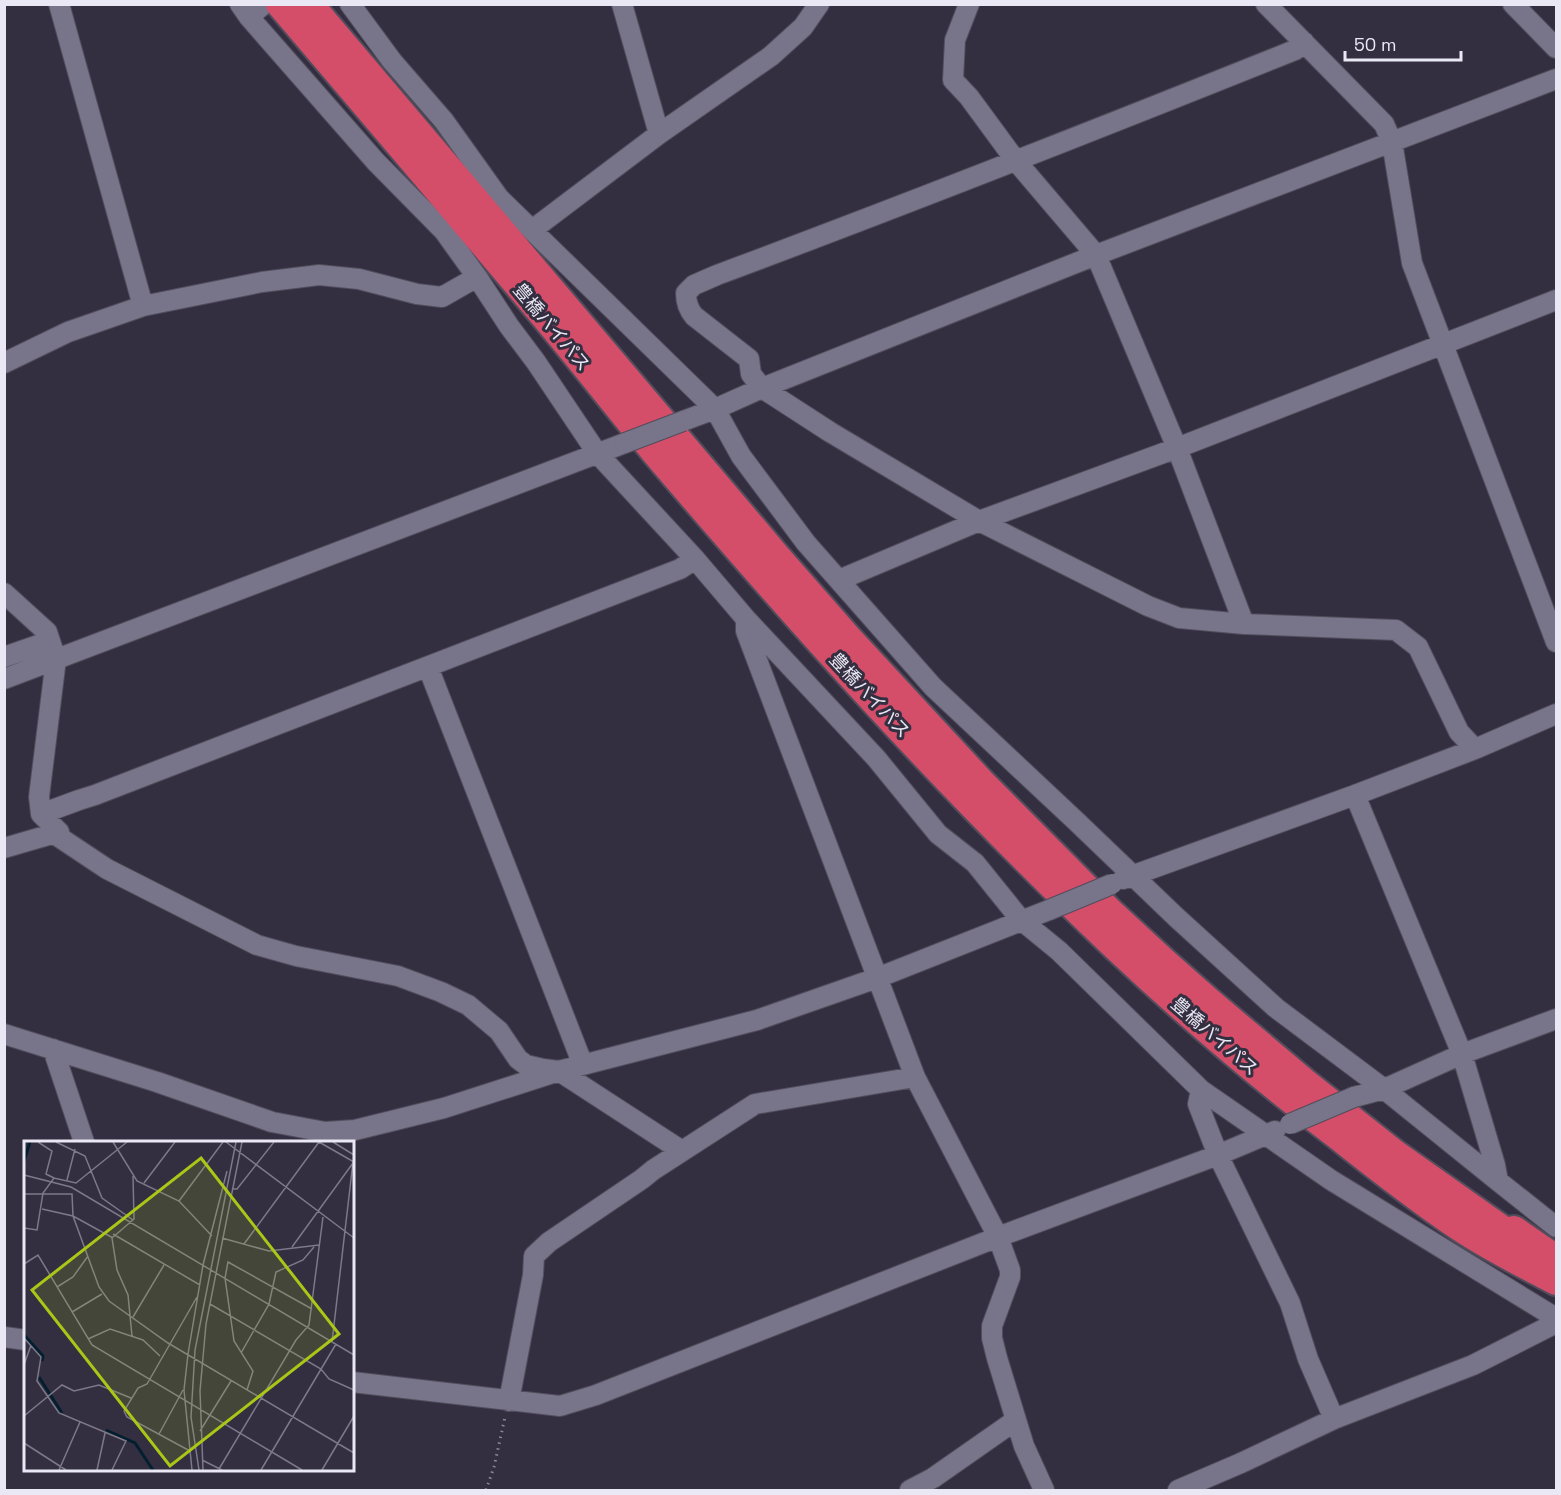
<svg xmlns="http://www.w3.org/2000/svg" width="1561" height="1495" font-family="'Space Grotesk','Noto Sans JP',sans-serif">
	<style>
		.lines { fill: none; stroke-linecap: round; stroke-linejoin: round }
		.minor-casing { stroke: #514d5c; stroke-width: 22 }
		.highway-casing { stroke: #514d5c; stroke-width: 32 }
		.path { stroke: #898695; stroke-width: 3; stroke-dasharray: 1.5 4.5; stroke-linecap: butt }
		.minor { stroke: #787489; stroke-width: 20 }
		.highway { stroke: #d44d69; stroke-width: 28 }
		.minor-bridge-casing { stroke: #514d5c; stroke-width: 22; stroke-linecap: butt }
		.minor-bridge { stroke: #787489; stroke-width: 20 }
		.labels { text-anchor: middle; dominant-baseline: central; stroke-width: 6; stroke-linejoin: round; paint-order: stroke }
		.street-label { font-size: 18px; fill: #eae8f4; stroke: #332f41 }
		.inset-river { fill: none; stroke: #031f2f; stroke-width: 3 }
		.inset-road { fill: none; stroke: #7c7989; stroke-width: 1.5 }
		.view { fill: #aac717; fill-opacity: 0.15; stroke: #aac717; stroke-width: 3 }
		.inset-edge { fill: none; stroke: #eae8f4; stroke-width: 3 }
	</style>
	<rect width="100%" height="100%" fill="#332f41"/>
	<g class="lines">
		<g class="minor-casing">
			<path id="minor" d="M 59,4 L 143,306
				M 240,4 L 249,17 L 376,162 L 444,231 L 477,277 L 509,326 L 536,362 L 597,453 L 695,559 L 746,619 L 876,758 L 938,834 L 975,863 L 1021,920 L 1059,951 L 1201,1090 L 1331,1180 L 1556,1318
				M 350,4 L 392,61 L 444,121 L 499,198 L 715,409 L 741,456 L 806,543 L 933,687 L 1077,822 L 1176,917 L 1276,1008 L 1384,1089 L 1498,1181 L 1556,1227
				M 622,4 L 659,134
				M 969,4 L 955,40 L 953,80 L 969,97 L 1016,161 L 1096,255 L 1177,448 L 1244,624
				M 1266,4 L 1384,124 L 1392,142 L 1412,263 L 1556,642
				M 1513,4 L 1556,48
				M 249,17 L 264,4
				M 1304,42 L 1295,50 C 1103,127 910,203 717,275 L 694,285 L 686,293 C 686,302 688,309 694,316 L 749,359 L 751,374 L 762,388 L 830,432 L 979,521 L 1148,606 L 1179,618 L 1244,624 L 1396,630 L 1418,647 L 1459,732 L 1475,749
				M 532,230 L 659,134 L 771,56 L 803,27 L 819,4
				M 4,363 L 68,332 L 143,306 L 262,282 L 319,275 L 359,279 L 417,294 L 442,297 L 477,277
				M 683,421 L 715,409 L 762,388 L 1096,255 L 1556,79
				M 839,580 L 979,521 L 1177,448 L 1556,300
				M 4,593 L 47,632 L 56,659 L 39,797 L 41,814 L 59,832 L 59,837 L 107,869 L 257,945 L 296,956 L 398,976 L 441,992 L 468,1005 L 499,1031 L 518,1059 L 526,1065 L 543,1069 L 559,1071 L 682,1151
				M 746,620 L 746,631 L 915,1077 L 998,1237 L 1010,1270 L 1010,1277 L 992,1326 L 992,1338 L 997,1358 L 1024,1446 L 1044,1490
				M 4,657 L 50,641
				M 428,667 L 583,1065
				M 4,679 L 625,443
				M 1355,795 L 1462,1054 L 1495,1165 L 1498,1181
				M 41,814 L 79,800 L 95,795 L 680,569 L 695,559
				M 4,848 L 59,832
				M 1123,879 L 1355,795 L 1475,749 L 1556,714
				M 4,1034 L 157,1082 L 272,1122 L 325,1132 L 355,1130 L 444,1108 L 559,1071 L 757,1020 L 877,978 L 1049,910
				M 53,1049 L 84,1142
				M 1201,1090 L 1198,1104 L 1218,1155 L 1290,1303 L 1308,1359 L 1334,1419
				M 1354,1097 L 1384,1089 L 1462,1054 L 1556,1019
				M 4,1337 L 26,1340
				M 352,1382 L 560,1406 L 596,1395 L 998,1237 L 1218,1155 L 1275,1131
				M 509,1401 L 533,1275 L 534,1256 L 549,1242 L 642,1179 L 653,1170 L 755,1104 L 915,1077
				M 910,1490 L 933,1478 L 1016,1420
				M 1178,1490 L 1241,1463 L 1334,1419 L 1473,1365 L 1556,1323"/>
		</g>
		<g class="highway-casing">
			<path id="highway" d="M 280,4 C 367,107 454,208 540,311 C 579,357 616,405 655,452 C 800,623 951,791 1115,946 C 1186,1013 1259,1076 1337,1135 C 1377,1167 1418,1199 1461,1228 C 1491,1248 1524,1264 1556,1281
				M 309,4 L 777,557 L 847,637 L 980,781 L 1110,912 L 1163,961 L 1207,1000 L 1304,1082 L 1395,1154 L 1527,1247
				M 1514,1230 L 1556,1259"/>
		</g>
		<path class="path" d="M 486,1490 L 494,1467 L 505,1417"/>
		<use href="#minor" class="minor"/>
		<use href="#highway" class="highway"/>
		<g class="minor-bridge-casing">
			<path id="minor-bridge" d="M 625,443 L 683,421
				M 1049,910 L 1112,884
				M 1290,1124 L 1354,1097"/>
		</g>
		<use href="#minor-bridge" class="minor-bridge"/>
	</g>
	<g class="labels">
		<g class="street-label">
			<text transform="translate(552 327) rotate(50)">豊橋バイパス</text>
			<text transform="translate(870 695) rotate(47)">豊橋バイパス</text>
			<text transform="translate(1215 1036) rotate(41)">豊橋バイパス</text>
		</g>
	</g>
	<g transform="translate(24 1141)">
		<rect width="330" height="330" fill="#332f41"/>
		<path class="inset-river" d="M 0,20 L 6,1M 0,194 L 19,215 L 18,220M 15,236 L 38,272M 82,289 L 111,302 L 129,329"/>
		<path class="inset-road" d="M 14,1 L 28,10 L 22,33 L 30,37M 32,1 L 61,15 L 78,57 L 109,79M 89,1 L 113,40 L 155,60 L 188,95M 202,1 L 330,97M 295,1 L 330,21M 309,1 L 330,14M 0,34 L 47,46 L 330,214M 43,39 L 51,8M 120,42 L 151,1M 208,48 L 213,48 L 250,1M 0,53 L 48,53 L 49,75 L 75,146 L 85,160 L 144,202 L 330,312M 155,60 L 199,1M 18,68 L 49,75 L 89,97M 0,87 L 13,89 L 19,52 L 30,37 L 52,42 L 103,1M 89,93 L 176,144M 198,97 L 245,110 L 295,104M 220,103 L 295,1M 268,106 L 329,22M 0,123 L 14,114 L 68,204 L 278,329M 33,146 L 49,136 L 64,115M 186,163 L 297,228 L 305,238 L 330,249M 48,171 L 78,153M 109,176 L 140,124M 108,195 L 104,154 L 93,129 L 88,97 L 110,78 L 109,35M 0,197 L 17,216 L 13,240 L 35,272 L 102,300 L 88,329M 64,198 L 86,188 L 119,199 L 136,215M 308,201 L 329,21M 217,212 L 245,163 L 252,131 L 279,119 L 290,106M 0,224 L 7,204M 223,249 L 229,230 L 210,200 L 201,137 L 204,121 L 288,168M 0,275 L 38,244 L 50,250 L 75,244 L 107,257M 176,290 L 207,240M 135,293 L 159,249M 0,302 L 42,329M 166,310 L 103,276 L 100,270 L 114,247 L 123,243 L 173,156M 178,319 L 198,329M 195,328 L 272,199 L 285,184 L 299,76M 35,329 L 56,281M 73,329 L 81,292M 168,329 L 160,249 L 164,213 L 179,124 L 203,30M 175,329 L 167,276 L 171,209 L 212,1M 179,329 L 176,250 L 182,183 L 218,1M 237,329 L 312,203M 298,329 L 330,275"/>
		<path class="view" d="M 177,17 L 315,193 L 146,325 L 8,149 Z"/>
		<rect width="330" height="330" class="inset-edge"/>
	</g>
	<rect width="1561" height="1495" fill="none" stroke="#eae8f4" stroke-width="12"/>
	<path d="M1345 51v9h116v-9" fill="none" stroke="#eae8f4" stroke-width="3"/>
	<text x="1354" y="51" font-size="18" fill="#eae8f4" stroke="#332f41" stroke-width="4.5" paint-order="stroke">50 m</text>
</svg>
